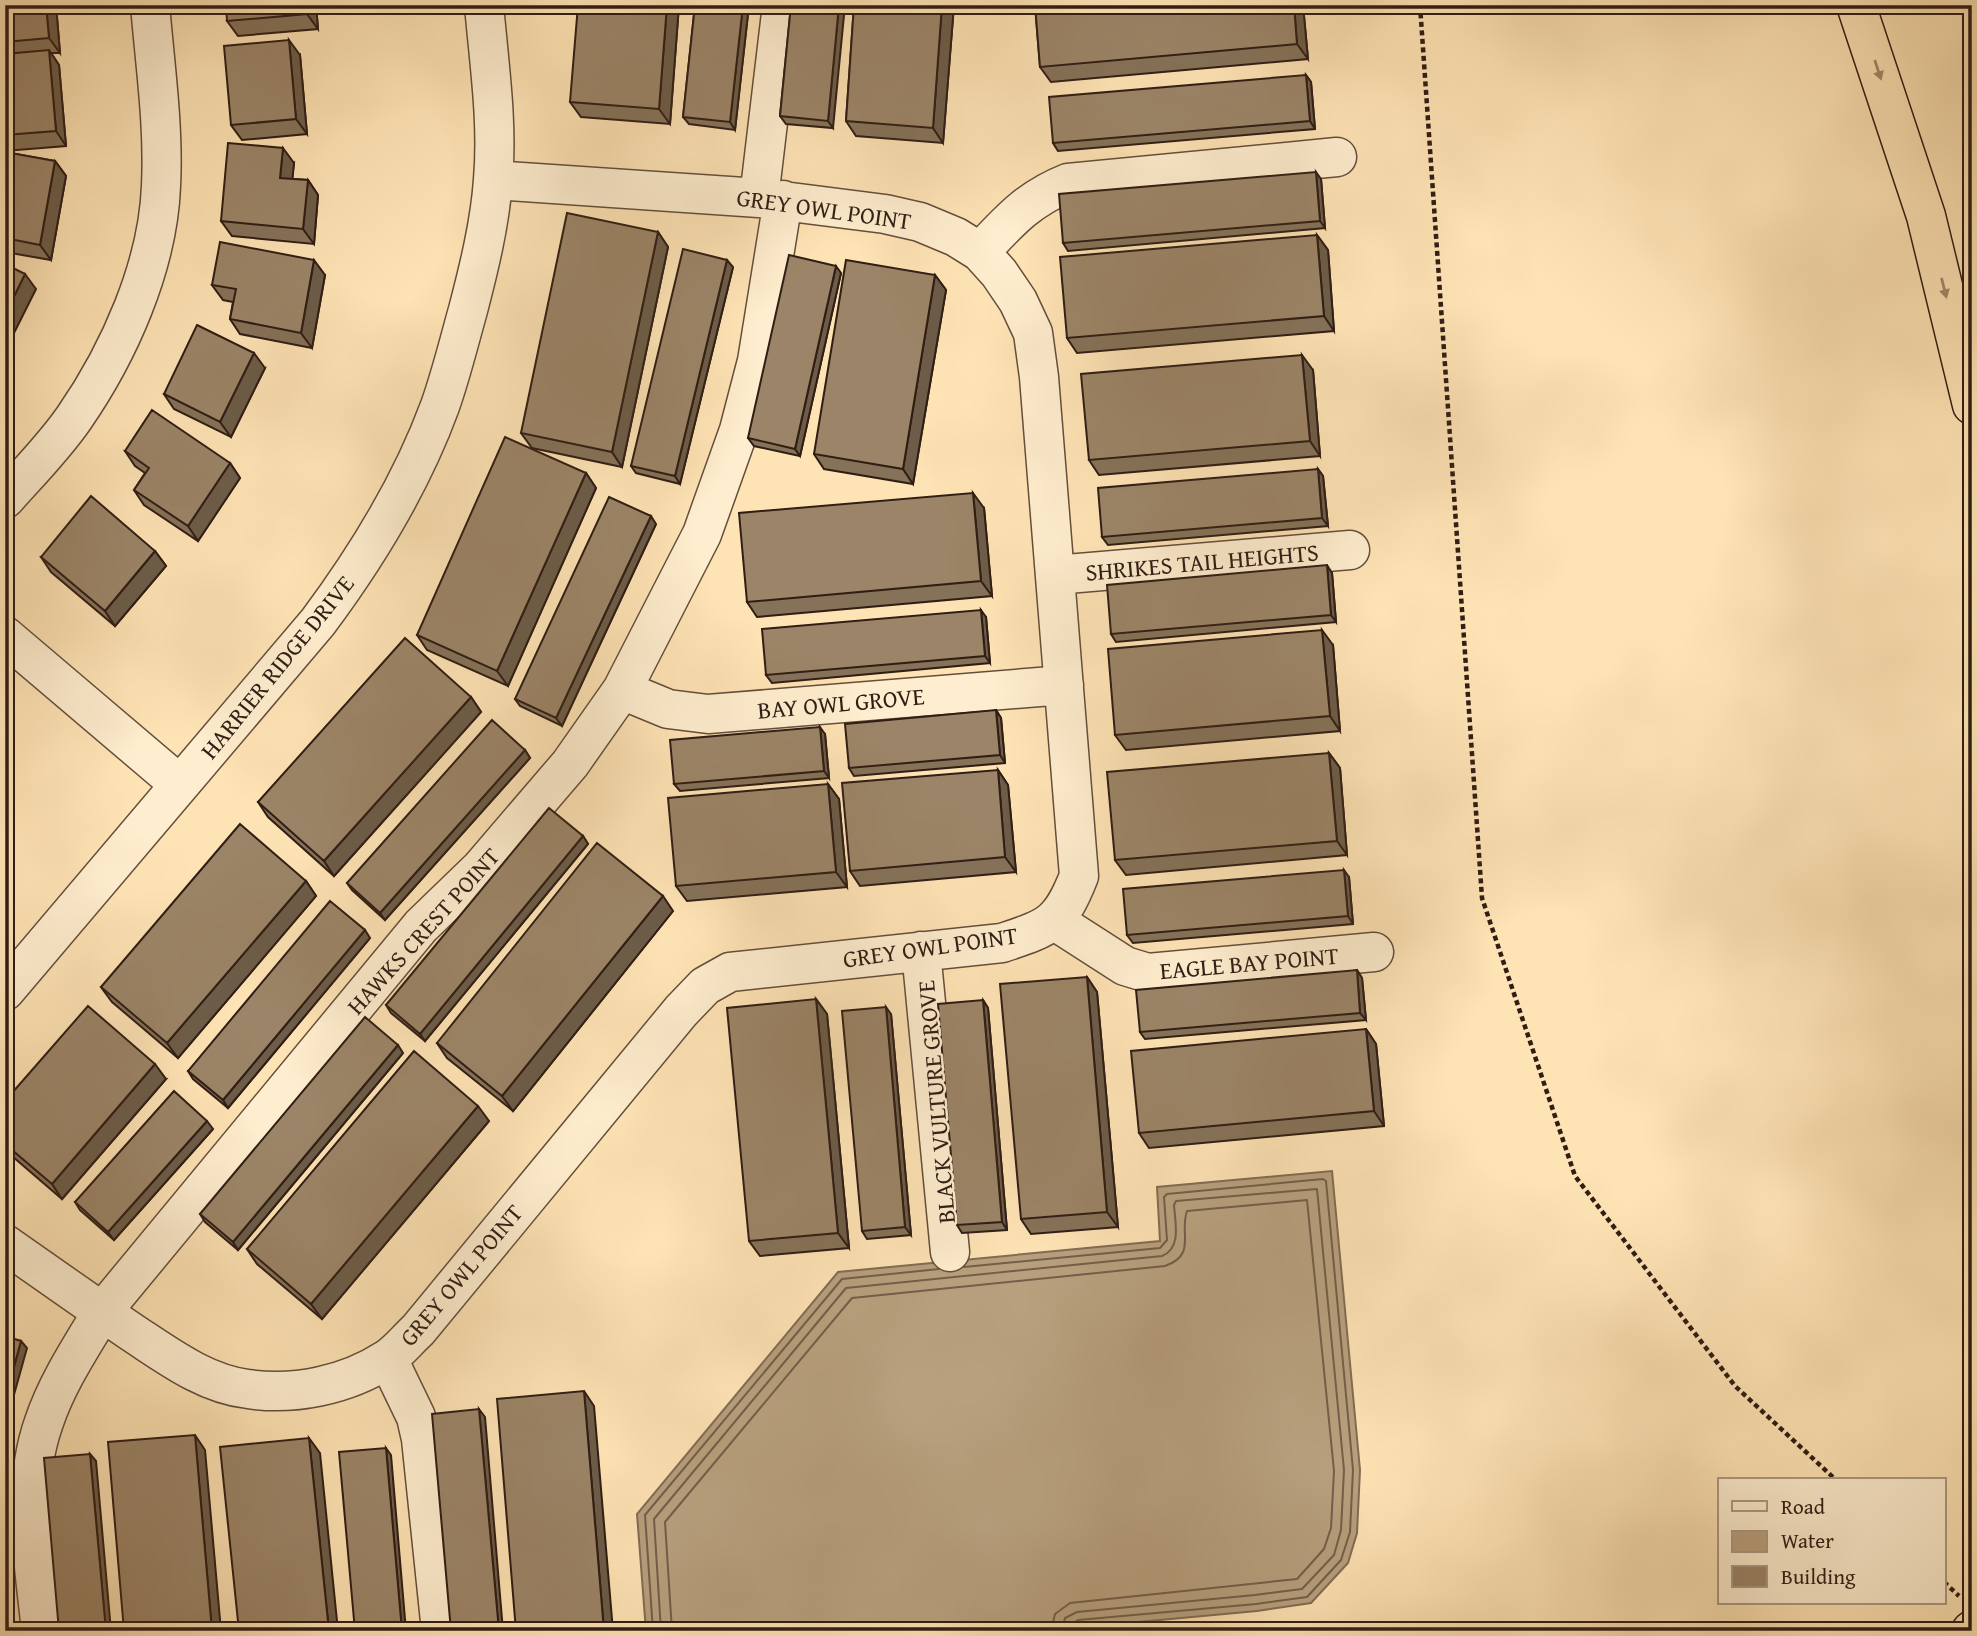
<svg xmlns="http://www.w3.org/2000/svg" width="1977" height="1636" font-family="'Gentium Book Plus',serif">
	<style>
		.water { fill: #b8a07e; stroke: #826c54; stroke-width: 2 }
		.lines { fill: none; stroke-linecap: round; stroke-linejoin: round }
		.shore { stroke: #745e49; stroke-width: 2 }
		.minor-casing { stroke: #644e3c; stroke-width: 41 }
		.highway-casing { stroke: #301d14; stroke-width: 41 }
		.path { stroke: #301d14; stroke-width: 4.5; stroke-dasharray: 5 3.5; stroke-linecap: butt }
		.minor { stroke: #feedce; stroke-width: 38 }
		.highway { stroke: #fee3b4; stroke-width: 38 }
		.wall { fill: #857259; stroke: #301d14; stroke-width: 2 }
		.shaded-wall { fill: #6c5c48; stroke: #301d14; stroke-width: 2 }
		.building { fill: #9b8467; stroke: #301d14; stroke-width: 2 }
		.oneway { fill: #a18a6c }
		.labels { text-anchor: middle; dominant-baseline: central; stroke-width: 5; stroke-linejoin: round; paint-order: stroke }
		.street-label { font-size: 24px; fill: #301d14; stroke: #feedce }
	</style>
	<rect width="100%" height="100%" fill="#fee3b4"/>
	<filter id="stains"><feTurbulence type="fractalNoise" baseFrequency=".00286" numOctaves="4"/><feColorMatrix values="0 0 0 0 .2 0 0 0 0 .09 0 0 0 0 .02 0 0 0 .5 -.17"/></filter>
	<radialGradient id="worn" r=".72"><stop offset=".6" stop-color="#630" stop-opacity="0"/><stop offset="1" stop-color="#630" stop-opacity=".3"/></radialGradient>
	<path class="water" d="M 1332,1171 L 1360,1470 L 1357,1533 L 1348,1563 L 1311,1603 L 1257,1611 L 1041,1631 L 646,1631 L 637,1514 L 838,1272 L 1160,1241 L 1157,1187 Z"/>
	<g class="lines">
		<path class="shore" d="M 964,1267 L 1160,1248 L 1167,1240 L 1164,1197 L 1167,1194 L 1323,1179 L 1326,1181 L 1353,1470 L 1350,1532 L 1341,1560 L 1307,1597 L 1256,1604 L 1078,1620 L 1072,1624 L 1071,1631
			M 653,1631 L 645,1515 L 842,1279 L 939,1269
			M 661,1631 L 654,1519 L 846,1288 L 1162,1256 C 1182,1248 1175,1222 1174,1205 L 1176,1201 L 1317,1189 L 1344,1470 L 1341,1530 L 1334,1555 L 1302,1589 L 1255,1595 L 1077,1612 L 1065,1618 L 1062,1631
			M 672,1631 L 665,1522 L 852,1298 L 1165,1266 C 1197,1255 1179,1233 1187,1211 L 1307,1200 L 1334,1471 L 1331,1528 L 1324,1549 L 1297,1579 L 1070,1603 L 1055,1614 L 1051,1631"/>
		<g class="minor-casing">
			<path id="minor" d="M 759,198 L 782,5
				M 980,252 C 1009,221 1028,199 1068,183 L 1337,157
				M 5,499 C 28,473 54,447 74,418 C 119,353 158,266 161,186 C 164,126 155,65 150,5
				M 1055,575 L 1350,550
				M 5,636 L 179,784
				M 622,690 L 668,709 L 708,714 L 1064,685
				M 1055,921 L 1125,966 L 1148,973 L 1374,952
				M 921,951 L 950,1252
				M 5,991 L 318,622 C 368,555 411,485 440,406 C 451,375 459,342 468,310 C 479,268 490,223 493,180 C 498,122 489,63 484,5
				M 5,1244 C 48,1274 90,1304 133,1333 C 168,1356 205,1384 248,1389 C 294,1396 347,1385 387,1359 C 398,1352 408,1339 418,1330 L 681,1011 L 705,986 L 730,972 L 1002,943 C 1050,927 1060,924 1079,876 L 1039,377 L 1033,333 L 1018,301 L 999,273 L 980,252 L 956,237 L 920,222 L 885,214 L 759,198 L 493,180
				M 388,1359 L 416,1417 L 421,1439 L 441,1631
				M 41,1631 C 34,1562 20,1489 44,1422 C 57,1383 81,1347 102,1312 L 421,926 L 480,869 L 570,764 L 622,690 L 702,534 L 739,430 L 757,361 L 783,200"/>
		</g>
		<g class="highway-casing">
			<path id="highway" d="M 1856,5 L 1926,216 L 1972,405
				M 1971,1631 L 1972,1630"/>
		</g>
		<path class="path" d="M 1420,5 L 1482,898 L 1575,1176 L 1735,1386 L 1836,1480
			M 1944,1582 L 1959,1596"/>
		<use href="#minor" class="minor"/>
		<use href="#highway" class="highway"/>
	</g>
	<path class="wall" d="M 5,5 L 56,5 L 60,53 L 51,53 L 59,65 L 66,146 L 5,151 Z
		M 316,5 L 318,29 L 238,36 L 227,21 Z
		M 679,5 L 670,124 L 581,117 L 570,102 Z
		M 695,5 L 749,5 L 735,130 L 689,124 L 683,117 Z
		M 791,5 L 833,128 L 786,124 L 780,116 Z
		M 854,5 L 954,5 L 943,143 L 856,136 L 846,121 Z
		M 1035,5 L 1303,5 L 1308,59 L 1051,82 L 1040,67 Z
		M 300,55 L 307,134 L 242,140 L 231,125 Z
		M 1306,75 L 1311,82 L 1315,129 L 1058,151 L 1053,143 Z
		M 5,152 L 55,161 L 66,176 L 51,260 L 5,252 Z
		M 294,163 L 292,179 L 308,180 L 318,195 L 314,244 L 232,236 L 221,221 Z
		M 1321,179 L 1325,228 L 1068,251 L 1063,243 Z
		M 658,232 L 668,247 L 622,467 L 532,448 L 521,433 Z
		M 1317,235 L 1328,250 L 1334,331 L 1077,353 L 1067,338 Z
		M 733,267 L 680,484 L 636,473 L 631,466 Z
		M 841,273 L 800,456 L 754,446 L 748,438 Z
		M 325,275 L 312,348 L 240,334 L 230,319 L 233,302 L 223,300 L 212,285 Z
		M 935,275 L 946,290 L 913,484 L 824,469 L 814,454 Z
		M 265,368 L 231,437 L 174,409 L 164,394 Z
		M 1313,370 L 1320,456 L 1099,475 L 1089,460 Z
		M 125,451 L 230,463 L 240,478 L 198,541 L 144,505 L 134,490 L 145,473 L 135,466 Z
		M 1318,469 L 1323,476 L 1328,526 L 1108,545 L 1102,537 Z
		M 586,473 L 596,488 L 508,686 L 427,650 L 417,635 Z
		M 984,508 L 992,596 L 757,617 L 747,602 Z
		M 656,524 L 562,726 L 520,706 L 515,699 Z
		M 155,551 L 166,566 L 115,626 L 51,572 L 41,557 Z
		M 1332,573 L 1336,622 L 1116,642 L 1111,634 Z
		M 986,617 L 990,663 L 772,683 L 766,675 Z
		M 1333,645 L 1340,731 L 1126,750 L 1115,735 Z
		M 471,697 L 481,712 L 334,876 L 268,817 L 258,802 Z
		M 996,710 L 1001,718 L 1005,763 L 854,776 L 849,768 Z
		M 825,734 L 829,778 L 680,791 L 674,784 Z
		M 525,750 L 530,758 L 385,920 L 352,890 L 347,883 Z
		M 1329,753 L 1340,768 L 1347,855 L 1126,875 L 1115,860 Z
		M 998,770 L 1008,785 L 1016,872 L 860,886 L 850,871 Z
		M 828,784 L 839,799 L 847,887 L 687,901 L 676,886 Z
		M 583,836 L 588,844 L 425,1041 L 391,1013 L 386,1005 Z
		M 1349,877 L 1353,924 L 1133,943 L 1127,935 Z
		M 306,881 L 316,896 L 178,1058 L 112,1002 L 101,987 Z
		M 673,911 L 513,1111 L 447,1058 L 437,1043 Z
		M 370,938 L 228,1108 L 193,1079 L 188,1071 Z
		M 1357,970 L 1362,978 L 1366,1020 L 1145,1039 L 1140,1032 Z
		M 1087,977 L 1097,992 L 1118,1227 L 1031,1234 L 1021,1219 Z
		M 816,999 L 827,1014 L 849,1248 L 760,1256 L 749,1241 Z
		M 983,1000 L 988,1008 L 1007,1230 L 962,1233 L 957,1225 Z
		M 891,1014 L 911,1235 L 867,1239 L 862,1231 Z
		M 1366,1029 L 1376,1044 L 1384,1126 L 1149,1148 L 1139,1133 Z
		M 403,1053 L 238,1250 L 205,1222 L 200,1214 Z
		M 166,1079 L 62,1199 L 5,1150 L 5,1101 Z
		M 489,1121 L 322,1319 L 257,1264 L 247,1249 Z
		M 213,1129 L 114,1240 L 80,1210 L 75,1202 Z"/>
	<path class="shaded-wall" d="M 46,5 L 56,5 L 60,53 L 49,38 Z
		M 307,5 L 316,5 L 318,29 L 307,14 Z
		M 667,5 L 679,5 L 670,124 L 659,109 Z
		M 743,5 L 749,5 L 735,130 L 730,122 Z
		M 839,5 L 845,5 L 833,128 L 828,121 Z
		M 942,5 L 954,5 L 943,143 L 933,128 Z
		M 1294,5 L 1303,5 L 1308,59 L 1297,44 Z
		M 289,40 L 300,55 L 307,134 L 296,119 Z
		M 49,50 L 59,65 L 66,146 L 56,131 Z
		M 1306,75 L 1311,82 L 1315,129 L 1310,121 Z
		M 283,148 L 294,163 L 291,193 L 280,178 Z
		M 55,161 L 66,176 L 51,260 L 40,245 Z
		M 1316,172 L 1321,179 L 1325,228 L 1320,221 Z
		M 308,180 L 318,195 L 314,244 L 303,229 Z
		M 658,232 L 668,247 L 622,467 L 612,452 Z
		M 1317,235 L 1328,250 L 1334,331 L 1324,316 Z
		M 314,260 L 325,275 L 312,348 L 301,333 Z
		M 727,260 L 733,267 L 680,484 L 675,476 Z
		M 836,266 L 841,273 L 800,456 L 795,449 Z
		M 25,274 L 36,289 L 5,351 L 5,315 Z
		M 935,275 L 946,290 L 913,484 L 903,469 Z
		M 254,353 L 265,368 L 231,437 L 220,422 Z
		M 1302,355 L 1313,370 L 1320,456 L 1310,441 Z
		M 230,463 L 240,478 L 198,541 L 188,526 Z
		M 1318,469 L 1323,476 L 1328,526 L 1322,518 Z
		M 586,473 L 596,488 L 508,686 L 497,671 Z
		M 973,493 L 984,508 L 992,596 L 981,581 Z
		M 651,516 L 656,524 L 562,726 L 556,718 Z
		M 155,551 L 166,566 L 115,626 L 105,611 Z
		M 1327,565 L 1332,573 L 1336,622 L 1331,615 Z
		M 981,610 L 986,617 L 990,663 L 985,656 Z
		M 1322,630 L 1333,645 L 1340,731 L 1330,716 Z
		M 471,697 L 481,712 L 334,876 L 324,861 Z
		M 996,710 L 1001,718 L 1005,763 L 1000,755 Z
		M 820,727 L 825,734 L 829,778 L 824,771 Z
		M 525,750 L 530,758 L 385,920 L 380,913 Z
		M 1329,753 L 1340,768 L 1347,855 L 1337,841 Z
		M 998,770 L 1008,785 L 1016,872 L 1005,857 Z
		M 828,784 L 839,799 L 847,887 L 836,872 Z
		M 583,836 L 588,844 L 425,1041 L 420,1034 Z
		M 1344,870 L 1349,877 L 1353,924 L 1348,916 Z
		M 306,881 L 316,896 L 178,1058 L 167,1043 Z
		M 663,896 L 673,911 L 513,1111 L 502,1096 Z
		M 365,930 L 370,938 L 228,1108 L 223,1100 Z
		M 1357,970 L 1362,978 L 1366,1020 L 1360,1013 Z
		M 1087,977 L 1097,992 L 1118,1227 L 1107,1212 Z
		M 816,999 L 827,1014 L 849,1248 L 838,1233 Z
		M 983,1000 L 988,1008 L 1007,1230 L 1002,1222 Z
		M 886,1007 L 891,1014 L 911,1235 L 905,1227 Z
		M 1366,1029 L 1376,1044 L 1384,1126 L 1374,1111 Z
		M 398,1045 L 403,1053 L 238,1250 L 233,1242 Z
		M 155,1064 L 166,1079 L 62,1199 L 52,1184 Z
		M 478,1106 L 489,1121 L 322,1319 L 311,1304 Z
		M 207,1121 L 213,1129 L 114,1240 L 108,1232 Z
		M 21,1341 L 27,1348 L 5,1427 L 5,1400 Z
		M 584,1391 L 594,1406 L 613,1631 L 604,1631 Z
		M 479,1409 L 485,1417 L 503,1631 L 499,1631 Z
		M 195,1435 L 205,1450 L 221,1631 L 212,1631 Z
		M 309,1438 L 320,1453 L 338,1631 L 329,1631 Z
		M 386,1448 L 391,1455 L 406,1631 L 402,1631 Z
		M 90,1454 L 96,1461 L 111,1631 L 106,1631 Z"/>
	<path class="building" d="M 5,5 L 46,5 L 49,38 L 5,42 Z
		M 226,5 L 307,5 L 307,14 L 227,21 Z
		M 578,5 L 667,5 L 659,109 L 570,102 Z
		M 695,5 L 743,5 L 730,122 L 683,117 Z
		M 791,5 L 839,5 L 828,121 L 780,116 Z
		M 854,5 L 942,5 L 933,128 L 846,121 Z
		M 1035,5 L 1294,5 L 1297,44 L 1040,67 Z
		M 289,40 L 296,119 L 231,125 L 224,46 Z
		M 49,50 L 56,131 L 5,135 L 5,54 Z
		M 1306,75 L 1310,121 L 1053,143 L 1049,97 Z
		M 228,143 L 283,148 L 280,178 L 308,180 L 303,229 L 221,221 Z
		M 5,152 L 55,161 L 40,245 L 5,238 Z
		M 1316,172 L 1320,221 L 1063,243 L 1059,194 Z
		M 567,213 L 658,232 L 612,452 L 521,433 Z
		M 1317,235 L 1324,316 L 1067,338 L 1060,257 Z
		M 220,242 L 314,260 L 301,333 L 230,319 L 236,289 L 212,285 Z
		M 683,249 L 727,260 L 675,476 L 631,466 Z
		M 789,255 L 836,266 L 795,449 L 748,438 Z
		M 846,260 L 935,275 L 903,469 L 814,454 Z
		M 5,264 L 25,274 L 5,315 Z
		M 197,325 L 254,353 L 220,422 L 164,394 Z
		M 1302,355 L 1310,441 L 1089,460 L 1081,374 Z
		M 152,410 L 230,463 L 188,526 L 134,490 L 149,468 L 125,451 Z
		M 505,437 L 586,473 L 497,671 L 417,635 Z
		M 1318,469 L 1322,518 L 1102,537 L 1098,488 Z
		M 973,493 L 981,581 L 747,602 L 739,513 Z
		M 91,496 L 155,551 L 105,611 L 41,557 Z
		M 609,497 L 651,516 L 556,718 L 515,699 Z
		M 1327,565 L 1331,615 L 1111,634 L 1107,585 Z
		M 981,610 L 985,656 L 766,675 L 762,629 Z
		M 1322,630 L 1330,716 L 1115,735 L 1108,649 Z
		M 405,638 L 471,697 L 324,861 L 258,802 Z
		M 996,710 L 1000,755 L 849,768 L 845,724 Z
		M 492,720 L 525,750 L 380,913 L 347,883 Z
		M 820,727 L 824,771 L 674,784 L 670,740 Z
		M 1329,753 L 1337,841 L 1115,860 L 1107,772 Z
		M 998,770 L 1005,857 L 850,871 L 842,783 Z
		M 828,784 L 836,872 L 676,886 L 668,798 Z
		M 549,808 L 583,836 L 420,1034 L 386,1005 Z
		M 240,824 L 306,881 L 167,1043 L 101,987 Z
		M 597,843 L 663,896 L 502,1096 L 437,1043 Z
		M 1344,870 L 1348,916 L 1127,935 L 1123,889 Z
		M 330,901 L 365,930 L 223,1100 L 188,1071 Z
		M 1357,970 L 1360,1013 L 1140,1032 L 1136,990 Z
		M 1087,977 L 1107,1212 L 1021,1219 L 1000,984 Z
		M 816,999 L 838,1233 L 749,1241 L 727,1008 Z
		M 983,1000 L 1002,1222 L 957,1225 L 938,1004 Z
		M 88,1006 L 155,1064 L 52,1184 L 5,1144 L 5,1101 Z
		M 886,1007 L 905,1227 L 862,1231 L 842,1011 Z
		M 365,1017 L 398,1045 L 233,1242 L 200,1214 Z
		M 1366,1029 L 1374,1111 L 1139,1133 L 1131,1051 Z
		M 414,1051 L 478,1106 L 311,1304 L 247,1249 Z
		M 174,1091 L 207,1121 L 108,1232 L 75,1202 Z
		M 5,1336 L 21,1341 L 5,1400 Z
		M 584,1391 L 604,1631 L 516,1631 L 497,1399 Z
		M 479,1409 L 499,1631 L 451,1631 L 432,1414 Z
		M 195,1435 L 212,1631 L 124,1631 L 108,1442 Z
		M 309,1438 L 329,1631 L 239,1631 L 220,1447 Z
		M 386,1448 L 402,1631 L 355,1631 L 339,1452 Z
		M 90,1454 L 106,1631 L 59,1631 L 44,1458 Z"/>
	<defs><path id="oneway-solid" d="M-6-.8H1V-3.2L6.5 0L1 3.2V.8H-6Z" transform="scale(1.75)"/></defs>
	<g class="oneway">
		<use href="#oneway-solid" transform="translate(1878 70) rotate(72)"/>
		<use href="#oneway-solid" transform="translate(1944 288) rotate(76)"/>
	</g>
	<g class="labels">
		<g class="street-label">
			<text transform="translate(824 209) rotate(8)">GREY OWL POINT</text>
			<text transform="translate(1202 562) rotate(-5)">SHRIKES TAIL HEIGHTS</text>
			<text transform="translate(277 667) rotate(-51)">HARRIER RIDGE DRIVE</text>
			<text transform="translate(841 703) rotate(-5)">BAY OWL GROVE</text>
			<text transform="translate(423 931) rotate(-48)">HAWKS CREST POINT</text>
			<text transform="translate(930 947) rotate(-8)">GREY OWL POINT</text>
			<text transform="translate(1249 963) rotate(-5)">EAGLE BAY POINT</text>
			<text transform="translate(936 1102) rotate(-95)">BLACK VULTURE GROVE</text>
			<text transform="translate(461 1275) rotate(-50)">GREY OWL POINT</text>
		</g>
	</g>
	<rect width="1977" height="1636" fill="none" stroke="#fee3b4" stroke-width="28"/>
	<rect x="7" y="7" width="1963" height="1622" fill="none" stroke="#301d14" stroke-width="3.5"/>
	<rect x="14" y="14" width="1949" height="1608" fill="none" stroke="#301d14" stroke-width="2"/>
	<rect x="1718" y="1478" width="228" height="126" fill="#feedce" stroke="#ac9a84" stroke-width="2"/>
	<rect x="1732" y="1501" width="35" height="10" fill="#feedce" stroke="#ac9a84" stroke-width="2"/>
	<text x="1781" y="1514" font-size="21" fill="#301d14">Road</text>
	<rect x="1732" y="1531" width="35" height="21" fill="#b8a07e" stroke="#ac9a84" stroke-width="2"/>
	<text x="1781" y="1548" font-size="21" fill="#301d14">Water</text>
	<rect x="1732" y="1566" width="35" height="21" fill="#9b8467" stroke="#ac9a84" stroke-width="2"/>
	<text x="1781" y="1584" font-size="21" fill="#301d14">Building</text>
	<rect width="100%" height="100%" filter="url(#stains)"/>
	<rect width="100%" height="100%" fill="url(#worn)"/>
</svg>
